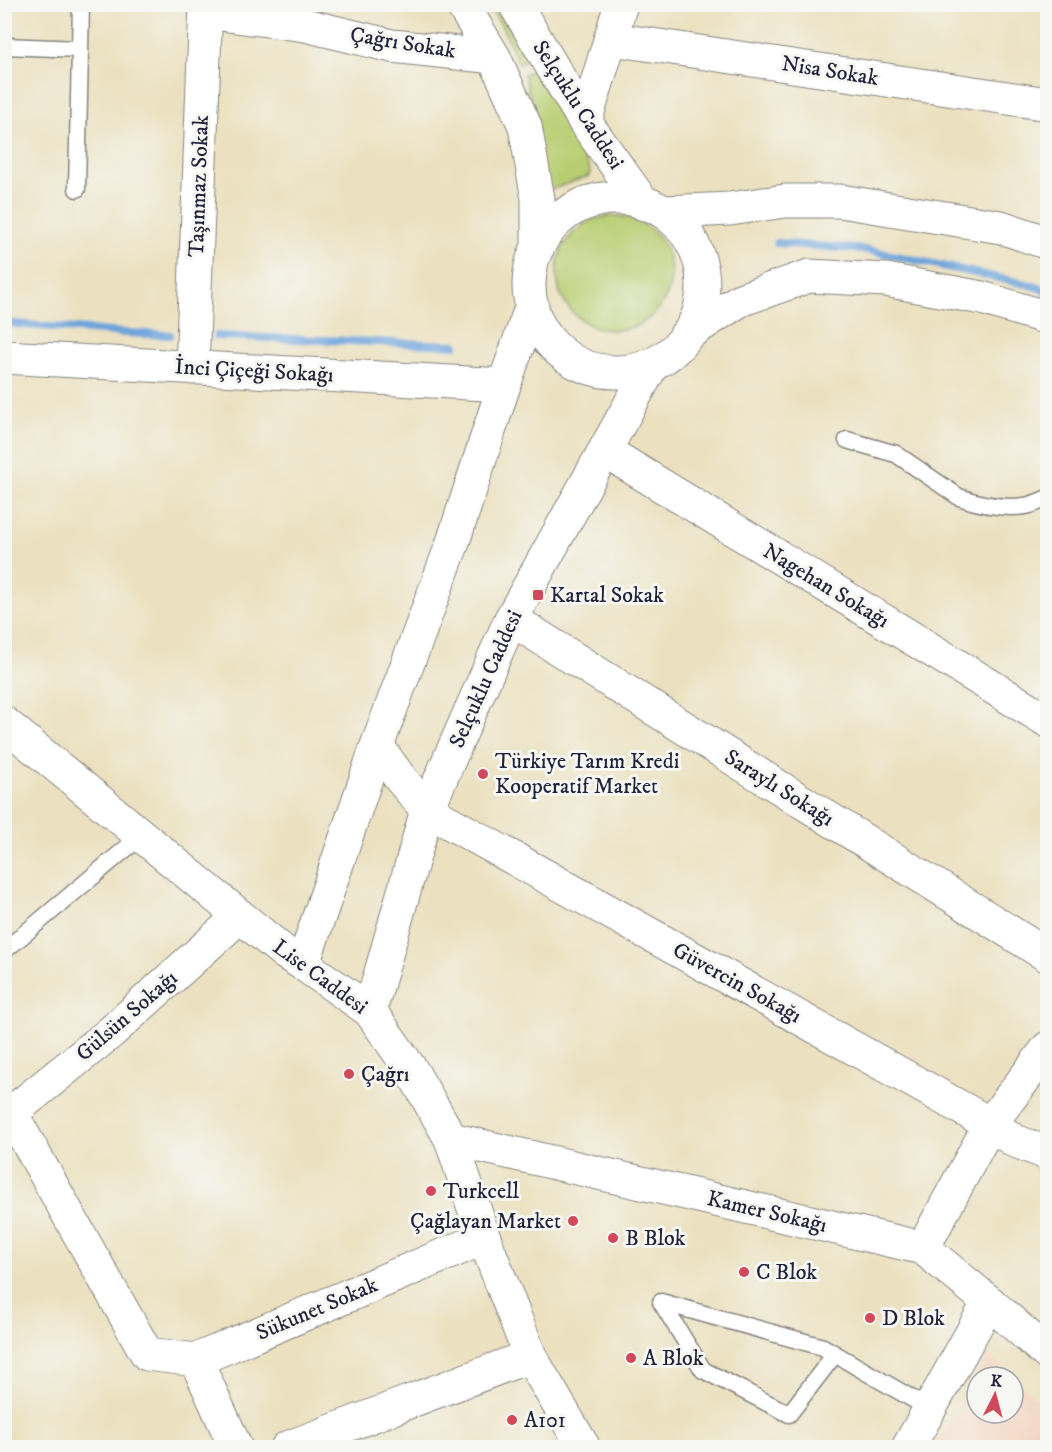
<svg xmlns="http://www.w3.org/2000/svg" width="1052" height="1452" font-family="'IM FELL DW Pica',serif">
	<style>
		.built { fill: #f3d4bf; fill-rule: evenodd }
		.grass { fill: #b8cd71; stroke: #6d7856; stroke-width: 1.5 }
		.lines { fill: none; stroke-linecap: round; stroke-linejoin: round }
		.stream { stroke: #6ea4dc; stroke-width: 8 }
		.lane-casing { stroke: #86827e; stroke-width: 19 }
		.street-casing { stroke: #86827e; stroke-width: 35 }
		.secondary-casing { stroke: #86827e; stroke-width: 35 }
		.lane { stroke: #fff; stroke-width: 16 }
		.street { stroke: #fff; stroke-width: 33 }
		.secondary { stroke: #fff; stroke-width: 33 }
		.poi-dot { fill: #d1495b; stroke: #f6f6f2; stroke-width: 2 }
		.labels { text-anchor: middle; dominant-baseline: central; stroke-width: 6; stroke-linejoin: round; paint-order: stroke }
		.street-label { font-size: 22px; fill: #22223b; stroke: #f6f6f2 }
		.poi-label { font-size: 22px; fill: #22223b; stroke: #f6f6f2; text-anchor: start }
	</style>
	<rect width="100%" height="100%" fill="#f6f6f2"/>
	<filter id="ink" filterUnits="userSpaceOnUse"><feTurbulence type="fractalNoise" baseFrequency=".0167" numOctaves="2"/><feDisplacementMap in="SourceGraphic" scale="12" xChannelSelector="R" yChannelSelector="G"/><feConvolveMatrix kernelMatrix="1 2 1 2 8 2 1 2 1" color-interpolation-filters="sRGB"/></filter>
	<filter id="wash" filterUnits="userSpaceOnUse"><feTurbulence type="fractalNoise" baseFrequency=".008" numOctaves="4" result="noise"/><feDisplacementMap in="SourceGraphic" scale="24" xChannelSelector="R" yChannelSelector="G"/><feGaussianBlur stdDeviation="1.35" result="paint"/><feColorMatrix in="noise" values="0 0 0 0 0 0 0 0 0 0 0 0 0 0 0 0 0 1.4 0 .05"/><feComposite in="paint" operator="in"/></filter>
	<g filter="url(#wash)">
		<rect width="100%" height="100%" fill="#ebe1c0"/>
		<path class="built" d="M 988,1354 L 1047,1408 L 1047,1447 L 937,1447 ZM 977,1377 L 1013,1377 L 1013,1413 L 977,1413 Z"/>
		<path class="grass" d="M 488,5 L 497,5 L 527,59 L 519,64 C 510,43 501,22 488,5 Z
			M 535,70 L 588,165 L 590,171 L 589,176 L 536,195 C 535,154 536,114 524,74 Z
			M557 273a57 57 0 1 1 114 0a57 57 0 1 1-114 0Z"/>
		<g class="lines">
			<path class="stream" d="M 777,243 L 868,250 L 1031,285 L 1048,291
				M 4,323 L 125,333 L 170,335
				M 217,336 L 455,345"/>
		</g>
	</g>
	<g filter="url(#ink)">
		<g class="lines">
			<g class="lane-casing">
				<path id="lane" d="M 4,46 L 80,49
					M 77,189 L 81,4
					M 847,440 L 896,454 L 959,497 C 979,504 1004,509 1025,506 C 1033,505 1040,501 1048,498
					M 4,951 L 141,836
					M 835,1354 L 789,1414 L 703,1370 L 661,1302 L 823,1347 L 835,1354 L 930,1409"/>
			</g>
			<g class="street-casing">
				<path id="street" d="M 206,12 L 305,25 L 392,46 L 494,57
					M 612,39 L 1048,104
					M 585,122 L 621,4
					M 4,357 L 504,385
					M 192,368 L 206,4
					M 605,451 L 1048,721
					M 511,619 L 1048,956
					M 4,723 L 285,953 L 303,964
					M 377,746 L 400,778 L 427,810 L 990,1124 L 1015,1141 L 1044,1152 L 1048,1155
					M 11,1113 L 147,1354 L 196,1360 L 484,1238
					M 4,1116 L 11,1113 L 110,1033 L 240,916
					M 451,1139 L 923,1248 L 989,1302 L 1048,1354
					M 923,1248 L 990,1124 L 1048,1048
					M 196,1360 L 236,1448
					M 287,1448 L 530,1356
					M 908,1448 L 989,1302"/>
			</g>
			<g class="secondary-casing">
				<path id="secondary" d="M 462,4 L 494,57 L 525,126 L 538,199 L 538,247
					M 515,4 L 585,122 L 644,204
					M529 285a87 87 0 1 1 174 0a87 87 0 1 1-174 0Z
					M 665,212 L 730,209 L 785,201 L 840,201 L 1001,227 L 1048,243
					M 532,305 L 504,385 L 453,542 L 377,746 L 303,964 L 370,1011 L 412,1071 L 451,1139 L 484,1238 L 530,1356 L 584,1448
					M 686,335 L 740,300 L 809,276 L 886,280 L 982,298 L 1048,318
					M 370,1011 L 427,810 L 511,619 L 651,367"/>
			</g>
			<use href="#lane" class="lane"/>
			<use href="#street" class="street"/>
			<use href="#secondary" class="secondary"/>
		</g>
	</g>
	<g class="poi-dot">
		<rect x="532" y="589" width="12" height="12" rx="3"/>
		<circle cx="483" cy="774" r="6"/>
		<circle cx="349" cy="1074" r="6"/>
		<circle cx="431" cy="1191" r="6"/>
		<circle cx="573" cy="1221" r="6"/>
		<circle cx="613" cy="1238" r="6"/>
		<circle cx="744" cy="1272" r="6"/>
		<circle cx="870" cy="1318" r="6"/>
		<circle cx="631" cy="1358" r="6"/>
		<circle cx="512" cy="1420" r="6"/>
	</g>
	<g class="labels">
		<g class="street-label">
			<text transform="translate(403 43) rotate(9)">Çağrı Sokak</text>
			<text transform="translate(830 71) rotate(9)">Nisa Sokak</text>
			<text transform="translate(578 105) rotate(57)">Selçuklu Caddesi</text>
			<text transform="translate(199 186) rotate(-88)">Taşınmaz Sokak</text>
			<text transform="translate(254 371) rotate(3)">İnci Çiçeği Sokağı</text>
			<text transform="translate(826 586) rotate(31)">Nagehan Sokağı</text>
			<text transform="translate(486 679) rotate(-66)">Selçuklu Caddesi</text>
			<text transform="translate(779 788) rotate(32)">Saraylı Sokağı</text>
			<text transform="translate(320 977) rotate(36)">Lise Caddesi</text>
			<text transform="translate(737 983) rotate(29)">Güvercin Sokağı</text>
			<text transform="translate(127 1016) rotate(-41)">Gülsün Sokağı</text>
			<text transform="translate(767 1212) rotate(13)">Kamer Sokağı</text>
			<text transform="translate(317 1309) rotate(-23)">Sükunet Sokak</text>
		</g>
		<g class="poi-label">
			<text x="550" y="595">Kartal Sokak</text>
			<text x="495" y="761">Türkiye Tarım Kredi<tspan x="495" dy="25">Kooperatif Market</tspan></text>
			<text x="361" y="1074">Çağrı</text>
			<text x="443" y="1191">Turkcell</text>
			<text x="561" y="1221" text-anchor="end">Çağlayan Market</text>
			<text x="625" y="1238">B Blok</text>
			<text x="756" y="1272">C Blok</text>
			<text x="882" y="1318">D Blok</text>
			<text x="643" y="1358">A Blok</text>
			<text x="524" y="1420">A101</text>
		</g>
	</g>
	<rect width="1052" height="1452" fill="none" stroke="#f6f6f2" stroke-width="24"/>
	<g transform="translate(995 1395) rotate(6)"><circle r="28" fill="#f6f6f2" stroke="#a1a1a9" stroke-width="1.5"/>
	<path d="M0-4.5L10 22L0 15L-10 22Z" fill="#d1495b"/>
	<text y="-9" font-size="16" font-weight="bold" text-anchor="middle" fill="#22223b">K</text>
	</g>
</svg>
